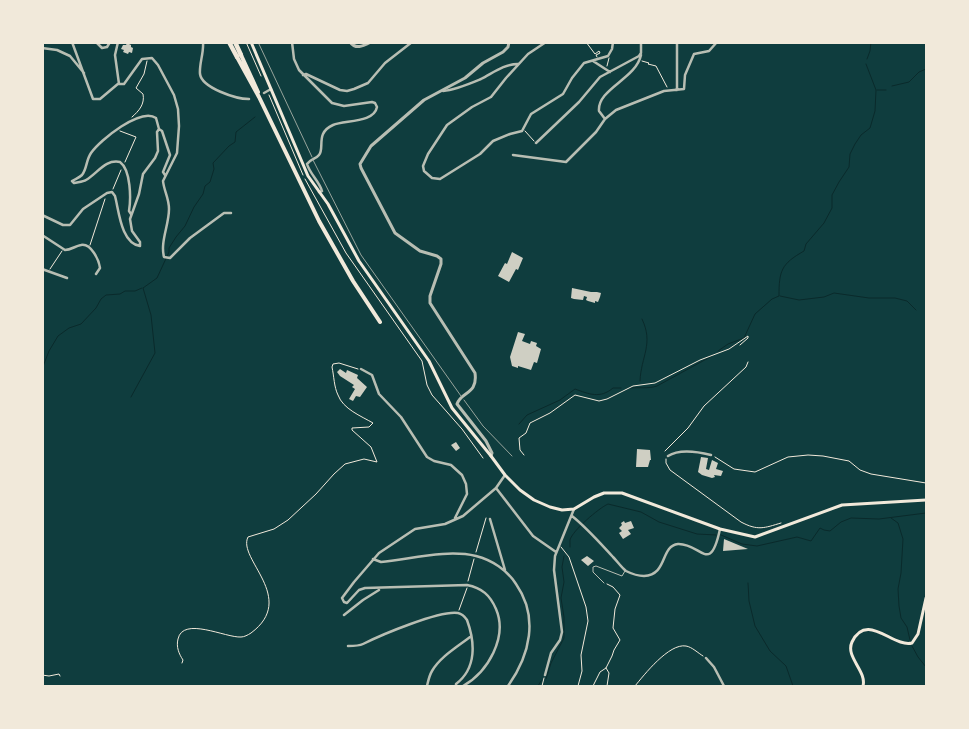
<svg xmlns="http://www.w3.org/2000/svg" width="969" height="729" font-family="'Exo 2',sans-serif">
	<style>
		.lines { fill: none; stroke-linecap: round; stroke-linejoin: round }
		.stream { stroke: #0a2a2b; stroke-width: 1 }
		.building { fill: #cfcfc3 }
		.path { stroke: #f1e9da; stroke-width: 1 }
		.service { stroke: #b8beb3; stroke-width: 1 }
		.minor { stroke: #b8beb3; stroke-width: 2.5 }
		.tertiary { stroke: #b8beb3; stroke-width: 3 }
		.secondary { stroke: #f1e9da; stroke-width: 3 }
		.trunk { stroke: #f1e9da; stroke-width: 4 }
		.motorway { stroke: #f1e9da; stroke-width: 4.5 }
		.rail { stroke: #97a49c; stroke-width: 1 }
	</style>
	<rect width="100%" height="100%" fill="#0f3d3e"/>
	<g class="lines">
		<path class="stream" d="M 867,59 L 870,51 L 871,42
			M 892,86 L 909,82 L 919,72 L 926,69
			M 877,90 L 886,90
			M 780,296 L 799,300 L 824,297 L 834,293 L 869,298 L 895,298 L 907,301 L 916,310
			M 718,351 L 728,344 L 744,338 L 755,314 L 772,299 L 779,296 C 779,271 781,264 804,251 L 806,244 L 824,223 L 832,208 L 832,195 L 839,182 L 849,167 L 850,154 L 855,144 L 861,135 L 870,128 L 875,111 L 876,90 L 866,64
			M 42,369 L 49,351 L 58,336 L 69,328 L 81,324 L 96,308 L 101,299 L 106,295 L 120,294 L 125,291 L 135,291 L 142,288
			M 640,381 C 641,356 654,344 642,319
			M 630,388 C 639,387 648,389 657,386 L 712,356
			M 131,397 L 155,353 L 151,315 L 143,288 L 157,278 L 169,252 L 169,248 L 176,237 L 185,226 L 194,207 L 203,194 L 205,186 L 210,182 L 214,169 L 213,163 L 229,146 L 235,142 L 236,132 L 255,117
			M 519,424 L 527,415 L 560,400 L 575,389 C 589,394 600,399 613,388 L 621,388
			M 891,518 L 898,523 L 903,539 L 901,573 L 898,589 L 899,606 L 901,618 L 907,627 L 910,640
			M 721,535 L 742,544 L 757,546 L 797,537 L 811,541 L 820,528 L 824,530 L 830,531 L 841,522 L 851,518 L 879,519 L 926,513
			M 570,547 C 570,545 570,542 570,540 C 572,531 599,508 608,504 L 641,512 L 659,522 L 697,534 L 716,535
			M 748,583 L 749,601 L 755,626 L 770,651 L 786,666 L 793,686
			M 912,646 L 918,657 L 926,667
			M 546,679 L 551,663 L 564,638 L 564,617 L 561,598 L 564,582 L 562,567 L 564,556
			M 538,686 L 541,681"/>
	</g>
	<path class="building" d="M 127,43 L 131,45 L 131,47 L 133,48 L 132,53 L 129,52 L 128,54 L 123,52 L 124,50 L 121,49 L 123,45 L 126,45 Z
		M 512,252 L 523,258 L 518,270 L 516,269 L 509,282 L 498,276 L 505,263 L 507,264 Z
		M 572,288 L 591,292 L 597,292 L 601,293 L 600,297 L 598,302 L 595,301 L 595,303 L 588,301 L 586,300 L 587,297 L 584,296 L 583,300 L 574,299 L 571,298 Z
		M 518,332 L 525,334 L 522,341 L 530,344 L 531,341 L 537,343 L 536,346 L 541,349 L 537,363 L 534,362 L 531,370 L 518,366 L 518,368 L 512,366 L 510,357 Z
		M 340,369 L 346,373 L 347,370 L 358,375 L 357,378 L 367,387 L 360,397 L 356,396 L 353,401 L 349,399 L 355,389 L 352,387 L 354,385 L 340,376 L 337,372 Z
		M 456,442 L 460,448 L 456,451 L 451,445 Z
		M 637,449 L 650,450 L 651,460 L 650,460 L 648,467 L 636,467 Z
		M 701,457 L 708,458 L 706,469 L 709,470 L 712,460 L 718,463 L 716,469 L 723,471 L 721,476 L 714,475 L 715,477 L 712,478 L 702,475 L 698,472 Z
		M 624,521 L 625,523 L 631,521 L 634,528 L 628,530 L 631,534 L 623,539 L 619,533 L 622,531 L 619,528 L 622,525 L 621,523 Z
		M 724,539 L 748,549 L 723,551 Z
		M 587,556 L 594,561 L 588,566 L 581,560 Z"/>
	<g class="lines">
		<path class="path" d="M 246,42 L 261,76
			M 586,42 L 595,54 L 599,51 L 600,53 L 596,55 L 597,57
			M 642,61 L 649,63 L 648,64 L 656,66 L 667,87
			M 607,66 L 609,58
			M 269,95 L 303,175
			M 132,117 C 139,111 145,104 143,94 L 136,88 L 144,74 L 147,61
			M 120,131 L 136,137 L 125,162
			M 525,131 L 534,141
			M 305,179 L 346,253 L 422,361 L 427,385 L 432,395 L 462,429 L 483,458
			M 113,189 L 121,170
			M 90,245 L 105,199
			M 50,269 L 62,251
			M 665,451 L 688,428 L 704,406 L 746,367 L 748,362
			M 524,455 L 520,450 L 519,438 L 526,433 L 530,423 L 550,413 L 575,395 L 599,401 L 607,399 L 633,386 L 655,383 L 700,360 L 729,349 L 748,336 L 748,338 L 740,345
			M 715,457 L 734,469 L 755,472 L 788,457 L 808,455 L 823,456 L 849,461 L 860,470 L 871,474 L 926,483
			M 666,459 L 666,463 L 670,470 L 741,522 C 758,531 764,528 781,523
			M 561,547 L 569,557 L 586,607 L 588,621 L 581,655 L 582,671 L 578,686
			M 476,552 L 486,518
			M 468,581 L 474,559
			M 459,610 L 467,588
			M 182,663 L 183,660 C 179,654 176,647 178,639 C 183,616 226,638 241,637 C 244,637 248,635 251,633 C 298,598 237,559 248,537 L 274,529 L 288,520 L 316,494 L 334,474 L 345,464 L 364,459 L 377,462 L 371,447 L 352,430 L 352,428 L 369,427 L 373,423 C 361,416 343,409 338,395 C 334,387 334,376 332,367 L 333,364 L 339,363 L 358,369
			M 606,668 L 609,673 L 607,686
			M 42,675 L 49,676 L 59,674 L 60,676
			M 542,686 L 544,678
			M 593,686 L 600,672 L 606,668 L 612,656 L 614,650 L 620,640 L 613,628 L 615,609 L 620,595 L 613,587 L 607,584
			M 635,686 C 644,675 669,643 686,646 C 692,647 698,653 703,656"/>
		<path class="service" d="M 604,583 L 593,572 L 593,567 L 596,566 L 622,576 L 625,571"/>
		<path class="minor" d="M 72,42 L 93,99 L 100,99 L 119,83
			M 96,42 L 102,48 L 107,47 L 110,42
			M 118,42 L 115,55 L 119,84 L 124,84 L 142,59 L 152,58 L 158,65 L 174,95 L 178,109 L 179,126 L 177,153 L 163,181 C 164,191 169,198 169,209 C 169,225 160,242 164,257 L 170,258 L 190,238 L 224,213 L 231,213
			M 203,42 C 204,53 199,64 200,74 C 202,88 236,99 249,99
			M 292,42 L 294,59 L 299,70 L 332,103 L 344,106 L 372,102 L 375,103 L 377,107 C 374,123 345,120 333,125 C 315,133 325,148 319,155 C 316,159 310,159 307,164 C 310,174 319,181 322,191 L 319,192
			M 546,42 L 528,54 L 506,78 L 491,97 L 472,107 L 447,125 L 428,154 L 423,166 L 424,171 L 432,178 L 440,179 L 480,154 L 493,141 L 510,134 L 522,131 L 531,114 L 563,94 L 572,78 L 584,63 L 608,56 L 612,49 L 613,42
			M 677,42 L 677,90
			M 42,48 L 57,50 L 70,56 L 84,73
			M 593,61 L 610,72
			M 303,75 L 306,74 L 340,90 L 347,91 L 354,89 L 368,83 L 385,63 L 412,42
			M 443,91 C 455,90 469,84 481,79 C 493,73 504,64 518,64
			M 264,93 L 271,89
			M 605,119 L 599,111 C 597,89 636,79 641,55
			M 159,129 L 162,131 L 170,155 L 163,172 L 165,175
			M 536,143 L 579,102 L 600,77 L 639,56 L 641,53 L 641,42
			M 513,155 L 566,162 L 596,132 L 605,119 L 616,110 L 664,91 L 684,89 L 685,75 L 694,54 L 709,51 L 717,42
			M 42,215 L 63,225 L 70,225 L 83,209 L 107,193 L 112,192 L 115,196 C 119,211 121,243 140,246 L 140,242 L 132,231 L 130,219 L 139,194 L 143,174 L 155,158 L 158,151 L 157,132 L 159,129 L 156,118 C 141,107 100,140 91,153 C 86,160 87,169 82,175 C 79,178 75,179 72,181 L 74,183 C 78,182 83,182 86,180 C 98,173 105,159 120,162 C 131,170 131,199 129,211 L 131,214
			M 42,235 L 65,250 C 71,250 75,246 81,245 C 91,243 99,260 100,268 L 96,274
			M 42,269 L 67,278
			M 361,369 L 372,375 L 379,394 L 401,417 L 427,457 L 434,461 L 451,465 L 462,475 L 466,484 L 467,494 L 455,518
			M 668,456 C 679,449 699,452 711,455
			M 496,488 L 533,536 L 556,552
			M 572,516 C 587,528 600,543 613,557 C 617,561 621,567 626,571 C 632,574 638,576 644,576 C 668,575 660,546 678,544 C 701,543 710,576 720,529
			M 490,519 L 505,570
			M 373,559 L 381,562 C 411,559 447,549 476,556 C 492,560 507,570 516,584 C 539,617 530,655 508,686
			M 344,615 L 363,600 L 379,590
			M 348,646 C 353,646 359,646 363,644 C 381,635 440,610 458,613 C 463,614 465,617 467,620 C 475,642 477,668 456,684 L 456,686
			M 706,658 L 714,667 L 724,686
			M 545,675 L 551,653 L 560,640 L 562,632 L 554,570 L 555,556 L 574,509
			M 427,686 C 428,682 429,676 432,671 C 440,657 457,647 470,637
			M 463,686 C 488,672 508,637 496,609 C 490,595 482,588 467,585 L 365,588 L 359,590 L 347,603 L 344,602 L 342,598 L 354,582 L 379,553 L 415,529 L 445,524 L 463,516 L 496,488 L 505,475"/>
		<path class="tertiary" d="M 350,42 C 356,50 363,46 371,42
			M 491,456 L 492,453 L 486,441 L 457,404 C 461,391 478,395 475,373 L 430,303 L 430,296 L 441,264 L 441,259 L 437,256 L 420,251 L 395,233 L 361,168 L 360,164 L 371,146 L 424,100 L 465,78 L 483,63 L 503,52 L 508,47 L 509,42"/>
		<path class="secondary" d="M 251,42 L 308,176 L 328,204 L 359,261 L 429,361 L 452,408 L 491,456 L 505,475 L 520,490 L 534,500 L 550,507 L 562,510 L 574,509 L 594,497 L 604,493 L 622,493 L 720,529 L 755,537 L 842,505 L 926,500
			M 863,686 C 867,671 845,657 852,642 C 867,611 893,648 912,643 L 918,634 L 926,598"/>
		<path class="trunk" d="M 241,55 L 258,92
			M 237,57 L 259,97 L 319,221 L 353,281 L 380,322"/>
		<path class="motorway" d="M 229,42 L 237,57
			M 235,42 L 241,55"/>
		<path class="rail" d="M 258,42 L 312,157
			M 313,160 L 361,255 L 461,396
			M 464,400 L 483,426 L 512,456"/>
	</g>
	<rect width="969" height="729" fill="none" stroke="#f1e9da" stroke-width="88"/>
</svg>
